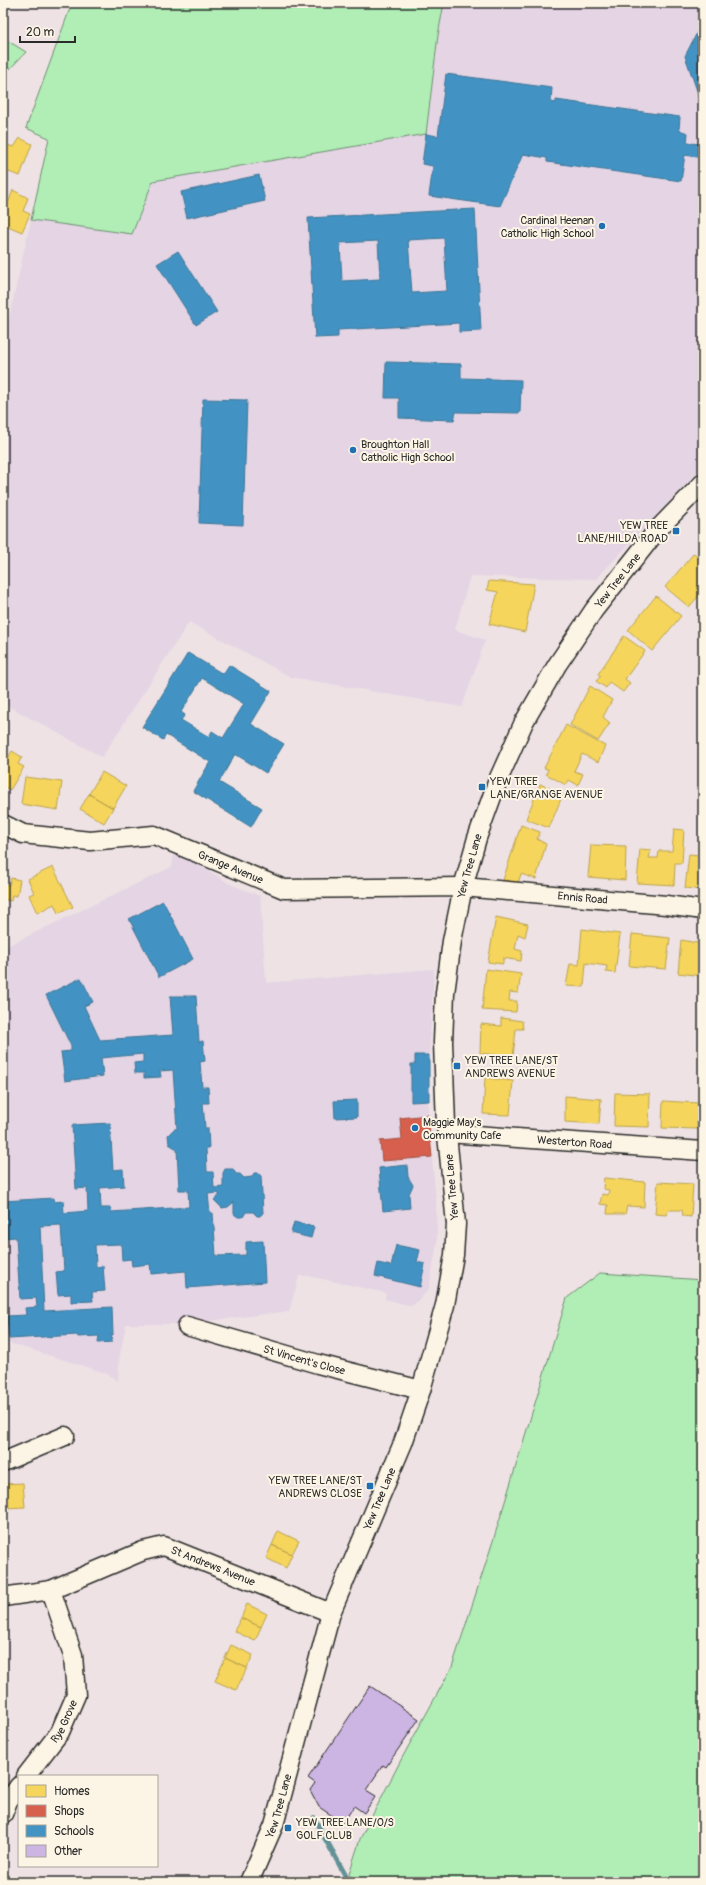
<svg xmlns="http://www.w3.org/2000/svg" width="706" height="1885" font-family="Pangolin,sans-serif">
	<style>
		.built { fill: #e4d4e4 }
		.green { fill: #b0eeb5; stroke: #6e8c70 }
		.homes { fill: #f6d55c; stroke: #b9a24d }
		.shops { fill: #d6604d; stroke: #a35043 }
		.schools { fill: #4393c3; stroke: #3c7495; fill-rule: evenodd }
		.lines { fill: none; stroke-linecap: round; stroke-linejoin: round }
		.stream { stroke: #629296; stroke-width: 5.5 }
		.building { fill: #ccb4e3; stroke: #2b2b2b }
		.minor-casing { stroke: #2b2b2b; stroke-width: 21 }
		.minor { stroke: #fcf5e5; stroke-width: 18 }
		.poi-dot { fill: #1f6fb2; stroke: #fcf5e5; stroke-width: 1.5 }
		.labels { text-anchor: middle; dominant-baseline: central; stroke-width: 4; stroke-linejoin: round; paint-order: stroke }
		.poi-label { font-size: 11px; fill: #2b2b2b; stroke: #fcf5e5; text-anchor: start }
		.street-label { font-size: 11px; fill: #2b2b2b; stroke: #fcf5e5 }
	</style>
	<rect width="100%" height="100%" fill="#eee2e4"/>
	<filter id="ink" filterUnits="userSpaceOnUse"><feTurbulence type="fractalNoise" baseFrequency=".025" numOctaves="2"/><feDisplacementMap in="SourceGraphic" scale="8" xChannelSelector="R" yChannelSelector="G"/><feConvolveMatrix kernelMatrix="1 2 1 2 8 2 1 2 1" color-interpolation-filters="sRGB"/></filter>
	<g filter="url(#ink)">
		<path class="built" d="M 444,3 L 703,3 L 703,466 L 596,579 L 470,576 L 455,630 L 485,640 L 462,707 L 291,677 L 189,622 L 102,757 L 3,703 L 3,331 L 8,323 L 31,220 L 132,234 L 153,181 L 426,134 L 438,35 Z
			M 174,854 L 195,863 L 232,885 L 260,896 L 266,983 L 434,969 L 429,1055 L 428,1115 L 436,1201 L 437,1242 L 429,1289 L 412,1306 L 385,1299 L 386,1293 L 309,1276 L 299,1276 L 289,1311 L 184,1324 L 126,1324 L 119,1360 L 118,1381 L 106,1373 L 3,1341 L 3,948 L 172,867 Z"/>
		<path class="green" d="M 72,3 L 444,3 L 438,35 L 426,134 L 153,181 L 132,234 L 31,220 L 49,138 L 26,128 Z
			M 3,38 L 26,52 L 3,76 Z
			M 600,1273 L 703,1280 L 703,1882 L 355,1882 L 349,1874 L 360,1839 L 402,1758 L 452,1667 L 493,1541 L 567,1298 Z"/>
		<path class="homes" d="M 20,138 L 32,144 L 20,176 L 3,170 L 3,151 L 5,152 L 7,145 L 14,147 Z
			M 13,190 L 28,198 L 23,211 L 30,214 L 22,232 L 3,224 L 3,217 Z
			M 694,553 L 703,561 L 703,591 L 689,607 L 665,587 Z
			M 489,581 L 534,584 L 525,632 L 489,624 L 498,592 L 487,590 Z
			M 656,596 L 681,616 L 652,651 L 628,630 Z
			M 624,636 L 645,651 L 625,679 L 630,683 L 623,692 L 609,682 L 606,688 L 596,681 L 601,676 L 598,674 Z
			M 590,686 L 612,700 L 603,717 L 610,723 L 598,741 L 570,725 Z
			M 566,725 L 605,746 L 598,762 L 582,754 L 574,771 L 583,774 L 578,785 L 569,780 L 566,785 L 546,774 L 548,769 L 544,768 Z
			M 12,751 L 22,757 L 18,764 L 24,767 L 10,790 L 3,786 L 3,755 L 8,758 Z
			M 102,772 L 126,786 L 113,808 L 89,794 Z
			M 25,777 L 62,782 L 58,810 L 21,804 Z
			M 540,784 L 563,794 L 549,828 L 526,819 Z
			M 89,794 L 113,808 L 104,823 L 80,809 Z
			M 521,825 L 540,832 L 537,839 L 546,844 L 536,879 L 521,874 L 518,883 L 503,880 Z
			M 674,829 L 684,830 L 682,863 L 675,863 L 674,885 L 637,883 L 640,849 L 651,850 L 649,858 L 658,858 L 659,851 L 672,851 Z
			M 591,845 L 626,846 L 625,880 L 588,877 Z
			M 689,854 L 699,855 L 698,862 L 703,863 L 703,890 L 685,888 Z
			M 53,867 L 73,907 L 58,913 L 54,904 L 37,913 L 29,895 L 34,893 L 28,879 Z
			M 11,878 L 20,880 L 17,896 L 12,895 L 11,901 L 3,899 L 3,883 L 9,885 Z
			M 496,917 L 528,924 L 525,937 L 518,934 L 515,949 L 522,951 L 521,961 L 503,958 L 503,964 L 488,962 Z
			M 582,929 L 620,934 L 615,973 L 606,972 L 607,966 L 586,963 L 584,987 L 566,986 L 570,964 L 579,965 Z
			M 632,934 L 670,938 L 666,969 L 629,966 Z
			M 681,940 L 703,944 L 703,976 L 678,973 Z
			M 486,969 L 521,974 L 518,993 L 510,992 L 509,1001 L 517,1001 L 516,1012 L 482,1010 Z
			M 501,1018 L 522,1021 L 523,1029 L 516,1029 L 513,1057 L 480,1053 L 481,1024 L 501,1026 Z
			M 485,1078 L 513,1081 L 510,1115 L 483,1114 Z
			M 615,1093 L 650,1094 L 649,1127 L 614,1126 Z
			M 565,1096 L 601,1099 L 599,1124 L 565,1122 Z
			M 663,1101 L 698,1103 L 697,1129 L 662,1128 Z
			M 604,1178 L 645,1182 L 644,1207 L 627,1206 L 625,1214 L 607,1214 L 608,1205 L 600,1204 L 602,1194 L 608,1195 L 609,1190 L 603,1189 Z
			M 658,1182 L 693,1184 L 691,1217 L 683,1216 L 682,1210 L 668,1210 L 666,1215 L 655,1214 Z
			M 701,1200 L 703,1201 L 703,1215 L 701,1215 Z
			M 23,1483 L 25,1507 L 3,1508 L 3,1484 Z
			M 278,1531 L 299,1541 L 292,1554 L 272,1545 Z
			M 272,1545 L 292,1554 L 286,1568 L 266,1558 Z
			M 247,1604 L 267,1614 L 261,1627 L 241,1618 Z
			M 241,1618 L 261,1627 L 255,1641 L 234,1631 Z
			M 231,1645 L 253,1655 L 247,1668 L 225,1658 Z
			M 225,1658 L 247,1668 L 236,1690 L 215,1681 Z"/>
		<path class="shops" d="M 428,1115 L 432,1157 L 382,1161 L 380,1141 L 402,1139 L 400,1118 Z"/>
		<path class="schools" d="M 703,21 L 703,108 L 685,56 Z
			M 446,74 L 552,88 L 551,102 L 556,103 L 556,100 L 680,117 L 679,130 L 688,133 L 687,143 L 703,144 L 703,158 L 685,155 L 681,181 L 547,162 L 547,158 L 523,154 L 500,206 L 429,196 L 433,166 L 422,164 L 426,134 L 438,136 Z
			M 259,175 L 265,201 L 187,218 L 181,192 Z
			M 475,209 L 481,331 L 459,332 L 459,323 L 338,330 L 338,337 L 315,338 L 308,218 ZM 444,238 L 447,291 L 412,293 L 408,240 ZM 378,241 L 380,279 L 342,281 L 340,243 Z
			M 178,251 L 217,312 L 196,325 L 157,264 Z
			M 386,362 L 461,364 L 461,378 L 521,380 L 520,413 L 456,412 L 454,420 L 399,418 L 399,398 L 385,398 Z
			M 203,399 L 247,400 L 243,525 L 199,523 Z
			M 188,653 L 223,674 L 229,665 L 271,691 L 251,724 L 284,744 L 266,773 L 235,754 L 219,782 L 262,808 L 251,827 L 193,791 L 210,762 L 166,735 L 163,740 L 142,727 ZM 202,678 L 244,704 L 223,738 L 212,731 L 209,737 L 181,720 L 185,715 L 181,712 Z
			M 163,901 L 193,959 L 159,977 L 129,919 Z
			M 81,978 L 93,1002 L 84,1006 L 100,1040 L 173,1035 L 170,996 L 196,996 L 199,1042 L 203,1041 L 205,1061 L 200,1062 L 202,1087 L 208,1087 L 209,1103 L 203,1103 L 205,1128 L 208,1128 L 209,1148 L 206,1148 L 207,1172 L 213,1172 L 214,1188 L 223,1187 L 223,1173 L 225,1169 L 233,1169 L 236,1174 L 240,1174 L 244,1178 L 252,1177 L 254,1173 L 258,1173 L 261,1176 L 263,1213 L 260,1216 L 257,1216 L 253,1212 L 246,1212 L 243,1217 L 238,1217 L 234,1214 L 234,1202 L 228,1207 L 222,1208 L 214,1200 L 220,1195 L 217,1193 L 208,1194 L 210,1213 L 213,1213 L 216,1256 L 246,1255 L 246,1242 L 263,1241 L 265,1282 L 187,1288 L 186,1271 L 151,1274 L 150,1264 L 132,1266 L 131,1259 L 122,1260 L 121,1244 L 95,1245 L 96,1267 L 103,1266 L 105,1291 L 92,1292 L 93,1301 L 71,1302 L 71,1294 L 58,1295 L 56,1272 L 64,1271 L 61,1225 L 40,1226 L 44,1311 L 112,1307 L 113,1335 L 111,1335 L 112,1342 L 98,1343 L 99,1336 L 78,1337 L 77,1335 L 9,1339 L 7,1316 L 26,1315 L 25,1308 L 37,1307 L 36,1298 L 20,1299 L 16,1237 L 3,1238 L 3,1201 L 54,1198 L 54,1202 L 63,1201 L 64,1213 L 88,1211 L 87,1188 L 76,1189 L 72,1125 L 110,1123 L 113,1170 L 123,1169 L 124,1186 L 100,1188 L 101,1208 L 111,1208 L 111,1212 L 189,1207 L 188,1190 L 179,1190 L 177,1149 L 169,1144 L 168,1135 L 174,1129 L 177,1129 L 173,1070 L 160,1071 L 161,1077 L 144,1078 L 144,1073 L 135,1073 L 134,1063 L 143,1062 L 143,1054 L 101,1058 L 103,1076 L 65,1081 L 61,1052 L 71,1051 L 71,1046 L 46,995 Z
			M 415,1055 L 429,1055 L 429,1101 L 411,1102 L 411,1064 L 415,1064 Z
			M 357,1100 L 357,1117 L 335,1118 L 334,1101 Z
			M 407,1165 L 408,1177 L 413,1185 L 409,1194 L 410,1208 L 383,1211 L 379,1168 Z
			M 294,1222 L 314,1227 L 311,1238 L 291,1233 Z
			M 396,1245 L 420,1250 L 417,1262 L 425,1264 L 420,1287 L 375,1276 L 378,1263 L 391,1266 Z"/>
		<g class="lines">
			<path class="stream" d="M 314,1818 L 349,1882"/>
		</g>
		<path class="building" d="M 370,1686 L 419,1719 L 386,1767 L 383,1765 L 366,1790 L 376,1796 L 364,1813 L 354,1806 L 343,1823 L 319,1807 L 310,1790 L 315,1783 L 308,1778 Z"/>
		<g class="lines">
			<g class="minor-casing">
				<g id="minor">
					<path id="s1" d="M 3,824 L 23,834 L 90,841 L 154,835 L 284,889 L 463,887 L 666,905 L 703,910"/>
					<path id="s2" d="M 447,1133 L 703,1151"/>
					<path id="s3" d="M 187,1326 L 318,1364 L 421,1390"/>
					<path d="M 3,1462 L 65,1436"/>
					<path id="s4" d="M 3,1597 L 51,1590 L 143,1551 L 164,1546 L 331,1613"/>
					<path id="s5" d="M 26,1776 L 60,1732 L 76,1695 L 73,1655 L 51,1590"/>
					<path d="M 3,1814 L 8,1801 L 19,1786"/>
					<path id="s6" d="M 249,1882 L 274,1825 L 331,1613 L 403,1443 L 421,1390 L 445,1305 L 454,1255 L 456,1224 L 446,1125 L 443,1042 L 445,993 L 452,941 L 463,887 L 477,838 L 498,780 L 524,722 L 557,665 L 594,610 L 658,529 L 703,483"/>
				</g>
			</g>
			<use href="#minor" class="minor"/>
		</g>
	</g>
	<g class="poi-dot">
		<circle cx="602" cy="226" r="4"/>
		<circle cx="353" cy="450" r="4"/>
		<rect x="672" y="527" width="8" height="8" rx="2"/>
		<rect x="478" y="783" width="8" height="8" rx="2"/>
		<rect x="453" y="1062" width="8" height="8" rx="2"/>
		<circle cx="415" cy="1128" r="4"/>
		<rect x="366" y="1482" width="8" height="8" rx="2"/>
		<rect x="284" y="1824" width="8" height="8" rx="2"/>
	</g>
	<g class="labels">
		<g class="poi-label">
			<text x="594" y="220" text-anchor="end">Cardinal Heenan<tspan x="594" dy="13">Catholic High School</tspan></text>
			<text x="361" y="444">Broughton Hall<tspan x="361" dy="13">Catholic High School</tspan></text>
			<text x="668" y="525" text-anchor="end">YEW TREE<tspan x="668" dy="13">LANE/HILDA ROAD</tspan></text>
			<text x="490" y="781">YEW TREE<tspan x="490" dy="13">LANE/GRANGE AVENUE</tspan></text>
			<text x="465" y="1060">YEW TREE LANE/ST<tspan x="465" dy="13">ANDREWS AVENUE</tspan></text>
			<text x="423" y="1122">Maggie May's<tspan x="423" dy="13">Community Cafe</tspan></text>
			<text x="362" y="1480" text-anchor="end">YEW TREE LANE/ST<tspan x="362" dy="13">ANDREWS CLOSE</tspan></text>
			<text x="296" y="1822">YEW TREE LANE/O/S<tspan x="296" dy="13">GOLF CLUB</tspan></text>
		</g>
		<g class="street-label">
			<text stroke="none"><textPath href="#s6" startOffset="1378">Yew Tree Lane</textPath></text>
			<text stroke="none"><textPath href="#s1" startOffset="237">Grange Avenue</textPath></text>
			<text stroke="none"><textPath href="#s6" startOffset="1054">Yew Tree Lane</textPath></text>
			<text stroke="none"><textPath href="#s1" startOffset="594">Ennis Road</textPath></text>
			<text stroke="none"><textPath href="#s2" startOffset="128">Westerton Road</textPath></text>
			<text transform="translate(452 1187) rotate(-95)">Yew Tree Lane</text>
			<text stroke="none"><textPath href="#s3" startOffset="122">St Vincent's Close</textPath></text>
			<text stroke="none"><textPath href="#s6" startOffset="406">Yew Tree Lane</textPath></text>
			<text stroke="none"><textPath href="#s4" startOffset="223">St Andrews Avenue</textPath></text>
			<text stroke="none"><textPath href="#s5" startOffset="67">Rye Grove</textPath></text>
			<text stroke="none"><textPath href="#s6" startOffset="82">Yew Tree Lane</textPath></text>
		</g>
	</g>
	<rect width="706" height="1885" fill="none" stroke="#fcf5e5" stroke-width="16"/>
	<rect x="8" y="8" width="690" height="1869" fill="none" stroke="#2b2b2b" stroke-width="1.5" filter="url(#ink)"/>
	<rect x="18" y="1775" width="140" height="92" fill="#fcf5e5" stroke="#a8a49b"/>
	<rect x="26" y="1785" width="20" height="12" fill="#f6d55c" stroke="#a8a49b"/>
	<text x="54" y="1795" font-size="12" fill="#2b2b2b">Homes</text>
	<rect x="26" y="1805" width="20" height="12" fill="#d6604d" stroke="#a8a49b"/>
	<text x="54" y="1815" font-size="12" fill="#2b2b2b">Shops</text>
	<rect x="26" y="1825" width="20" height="12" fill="#4393c3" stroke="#a8a49b"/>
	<text x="54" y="1835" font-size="12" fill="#2b2b2b">Schools</text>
	<rect x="26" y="1845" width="20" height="12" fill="#ccb4e3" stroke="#a8a49b"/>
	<text x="54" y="1855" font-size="12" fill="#2b2b2b">Other</text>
	<path d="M20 36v6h55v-6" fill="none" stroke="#2b2b2b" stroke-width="2"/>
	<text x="26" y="36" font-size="12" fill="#2b2b2b" stroke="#fcf5e5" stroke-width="3" paint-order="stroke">20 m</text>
</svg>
